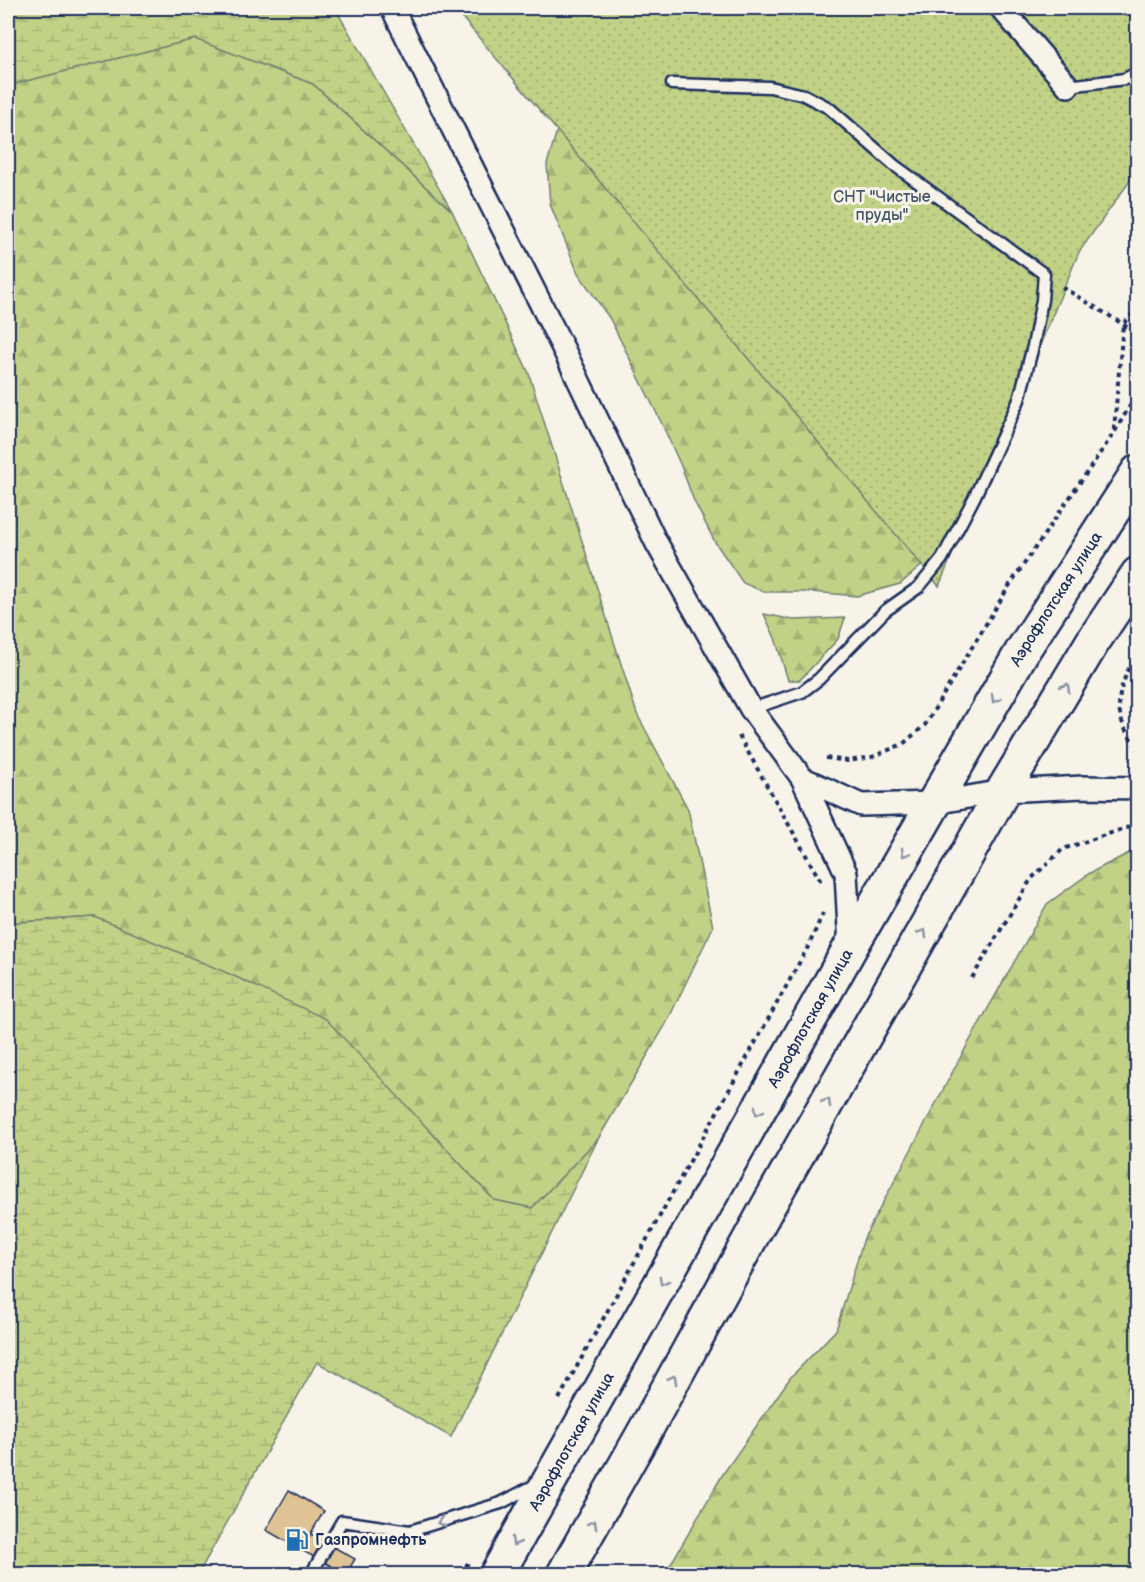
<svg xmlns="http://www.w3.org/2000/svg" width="1145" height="1582" font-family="'Balsamiq Sans',sans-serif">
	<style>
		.forest { fill: url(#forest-firs); stroke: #6e8072; stroke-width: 1.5 }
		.wetland { fill: url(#wetland-marsh); stroke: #6e8072; stroke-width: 1.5 }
		.park { fill: url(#park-dots); stroke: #6e8072; stroke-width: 1.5 }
		.building { fill: #e0c394; stroke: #1b2f5e; stroke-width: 1.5 }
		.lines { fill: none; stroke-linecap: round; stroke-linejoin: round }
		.lane-casing { stroke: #1b2f5e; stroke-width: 15 }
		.street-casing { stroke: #1b2f5e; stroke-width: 26 }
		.primary-casing { stroke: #1b2f5e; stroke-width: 38 }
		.path { stroke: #1b2f5e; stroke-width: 4; stroke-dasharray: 4.5 4.5; stroke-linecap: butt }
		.lane { stroke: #f7f3e8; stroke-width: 10 }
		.street { stroke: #f7f3e8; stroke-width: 21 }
		.primary { stroke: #f7f3e8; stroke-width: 33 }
		.oneway { stroke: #8991a3 }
		.labels { text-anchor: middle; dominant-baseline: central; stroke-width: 6; stroke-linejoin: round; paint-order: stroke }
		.park-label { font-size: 16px; fill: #445868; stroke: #f7f3e8 }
		.street-label { font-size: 16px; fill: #1b2f5e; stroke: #f7f3e8 }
		.poi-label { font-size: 16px; font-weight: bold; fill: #1b2f5e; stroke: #f7f3e8; text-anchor: start }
	</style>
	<defs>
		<pattern id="forest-firs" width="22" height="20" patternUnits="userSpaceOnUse" patternTransform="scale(1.5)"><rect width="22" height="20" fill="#c1d186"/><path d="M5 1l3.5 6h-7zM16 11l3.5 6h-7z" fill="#a5b476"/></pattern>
		<pattern id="wetland-marsh" width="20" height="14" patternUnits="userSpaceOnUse" patternTransform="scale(1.5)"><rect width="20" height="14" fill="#c1d186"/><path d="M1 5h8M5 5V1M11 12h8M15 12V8" fill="none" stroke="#a5b476"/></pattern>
		<pattern id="park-dots" width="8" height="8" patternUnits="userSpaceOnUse" patternTransform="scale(1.5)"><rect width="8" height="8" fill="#c1d186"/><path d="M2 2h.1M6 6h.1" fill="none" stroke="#a5b476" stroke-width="1.8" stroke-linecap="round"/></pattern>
	</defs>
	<rect width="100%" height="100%" fill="#f7f3e8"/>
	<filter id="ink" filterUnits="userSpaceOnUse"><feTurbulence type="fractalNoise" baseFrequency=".0167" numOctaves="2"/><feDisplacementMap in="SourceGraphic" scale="12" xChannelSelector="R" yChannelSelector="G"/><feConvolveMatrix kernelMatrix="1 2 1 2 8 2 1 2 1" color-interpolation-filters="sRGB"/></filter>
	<g filter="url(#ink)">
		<path class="forest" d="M 911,8 L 933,556 L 900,584 L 857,596 L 812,592 L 764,592 L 743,583 L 715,542 L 694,501 L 681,466 L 662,424 L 610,319 L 578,273 L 550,204 L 547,164 L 559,124 Z
			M 195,39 L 313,84 L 452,211 L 528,371 L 637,714 L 688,809 L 713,927 L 666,1024 L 598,1139 L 532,1208 L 494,1200 L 425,1127 L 95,917 L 8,923 L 8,91 L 17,83 Z
			M 764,614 L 794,620 L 845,618 L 838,639 L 800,680 L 788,680 L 775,638 Z
			M 1137,849 L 1137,1574 L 665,1574 L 723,1474 L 790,1378 L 836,1330 L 864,1238 L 960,1058 L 1047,904 L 1090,873 Z"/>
		<path class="wetland" d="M 8,8 L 335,8 L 452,211 L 313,84 L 195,39 L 18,83 L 8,91 Z
			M 95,917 L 225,972 L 326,1019 L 494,1200 L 532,1208 L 598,1139 L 451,1437 L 317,1362 L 201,1569 L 209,1574 L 8,1574 L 8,923 Z"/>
		<path class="park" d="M 454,8 L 1137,8 L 1137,171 L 1079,252 L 939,586 Z"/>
		<path class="building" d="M 289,1490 L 324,1511 L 301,1550 L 266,1530 Z
			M 311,1534 L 355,1559 L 346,1574 L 301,1550 Z"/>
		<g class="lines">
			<g class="lane-casing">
				<path id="lane" d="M 672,84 L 770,87 L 804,95 L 829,108 L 894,165 L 1044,274 L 1042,300 L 1033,346 L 1019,400 L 974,498 L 942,559 L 919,587 L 885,611 L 819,679 L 802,692 L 751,709
					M 1068,86 L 1125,79 L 1138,72
					M 311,1574 L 342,1521 L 410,1531 L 501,1503 L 537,1484"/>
			</g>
			<g class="street-casing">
				<path id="street" d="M 392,8 L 564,350 L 656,542 L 751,709 L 802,778 L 846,873 L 850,947
					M 1001,8 L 1068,86
					M 802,778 L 861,805 L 934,803 L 1003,791 L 1083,787 L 1138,788"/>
			</g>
			<g class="primary-casing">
				<g id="primary">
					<path id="s1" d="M 497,1574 L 850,948 L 1023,650 L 1138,472"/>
					<path d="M 564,1574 L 645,1431 L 767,1208 L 1003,791 L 1092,643 L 1138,574"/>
				</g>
			</g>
			<path class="path" d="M 1062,287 L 1123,324 L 1138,336
				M 1114,430 L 1123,324 L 1138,308
				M 1138,652 C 1117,688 1109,714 1138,748
				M 739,736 L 820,880 L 820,885
				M 826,758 L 848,761 L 872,757 L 903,744 L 925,725 L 1009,586 L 1114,433 L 1138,392
				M 972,978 L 1031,879 L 1063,849 L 1138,824
				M 559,1399 L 809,945 L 823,913
				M 461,1574 L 468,1563"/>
			<use href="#lane" class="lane"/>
			<use href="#street" class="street"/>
			<use href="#primary" class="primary"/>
		</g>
		<defs><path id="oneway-chevron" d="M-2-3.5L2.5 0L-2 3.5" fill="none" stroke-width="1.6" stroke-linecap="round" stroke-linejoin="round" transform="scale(1.5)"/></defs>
		<g class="oneway">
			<use href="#oneway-chevron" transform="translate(1066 687) rotate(-59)"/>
			<use href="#oneway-chevron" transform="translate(995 699) rotate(120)"/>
			<use href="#oneway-chevron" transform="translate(905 853) rotate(120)"/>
			<use href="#oneway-chevron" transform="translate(923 933) rotate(-60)"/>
			<use href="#oneway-chevron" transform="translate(827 1102) rotate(-60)"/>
			<use href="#oneway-chevron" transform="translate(758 1111) rotate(119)"/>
			<use href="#oneway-chevron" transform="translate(663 1281) rotate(119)"/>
			<use href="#oneway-chevron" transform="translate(673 1379) rotate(-61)"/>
			<use href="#oneway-chevron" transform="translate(441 1522) rotate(163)"/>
			<use href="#oneway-chevron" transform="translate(593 1524) rotate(-61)"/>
			<use href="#oneway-chevron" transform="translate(515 1542) rotate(119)"/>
		</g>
	</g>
	<defs>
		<g id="fuel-bare" transform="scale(1.8)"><path d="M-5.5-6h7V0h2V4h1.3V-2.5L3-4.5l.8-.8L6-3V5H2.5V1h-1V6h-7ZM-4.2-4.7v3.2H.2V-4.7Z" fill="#1f6fb2" stroke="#f7f3e8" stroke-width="2.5" paint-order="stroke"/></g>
	</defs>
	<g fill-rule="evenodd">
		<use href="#fuel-bare" x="297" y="1540"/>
	</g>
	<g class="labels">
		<g class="park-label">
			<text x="882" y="197">СНТ "Чистые<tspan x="882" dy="18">пруды"</tspan></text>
		</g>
		<g class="street-label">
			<text stroke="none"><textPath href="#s1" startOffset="1124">Аэрофлотская улица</textPath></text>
			<text stroke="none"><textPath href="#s1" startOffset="638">Аэрофлотская улица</textPath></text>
			<text stroke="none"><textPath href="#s1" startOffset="152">Аэрофлотская улица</textPath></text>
		</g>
		<g class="poi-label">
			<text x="315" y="1540">Газпромнефть</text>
		</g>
	</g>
	<rect width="1145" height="1582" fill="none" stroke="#f7f3e8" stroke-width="30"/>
	<rect x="15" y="15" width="1115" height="1552" fill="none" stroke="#1b2f5e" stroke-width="2" filter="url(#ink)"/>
</svg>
